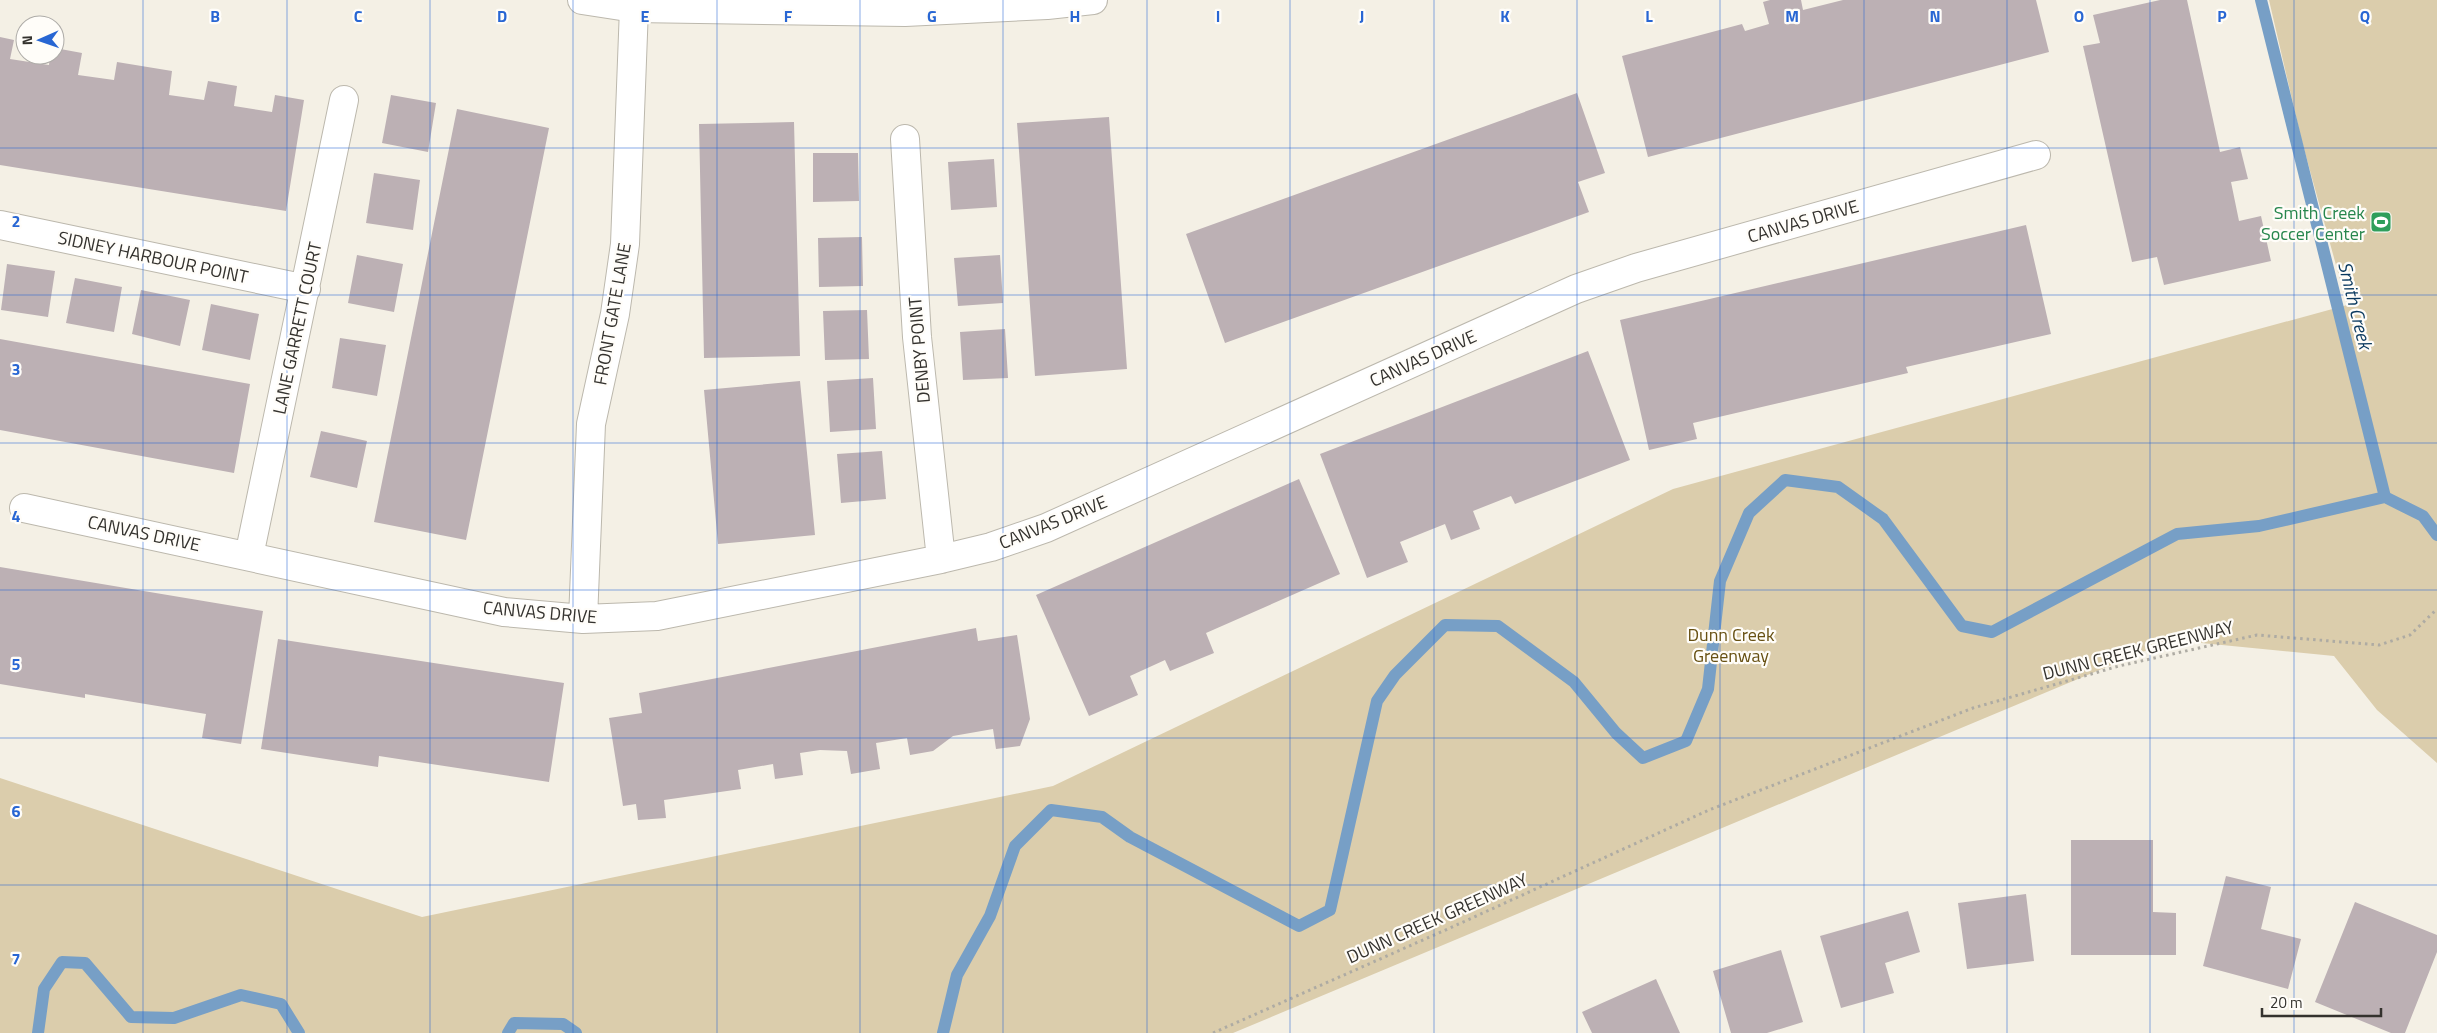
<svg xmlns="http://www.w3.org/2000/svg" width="2437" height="1033" font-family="'Titillium Web',sans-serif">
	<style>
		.green { fill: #dbcdac }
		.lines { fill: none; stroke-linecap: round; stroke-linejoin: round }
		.stream { stroke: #779fc6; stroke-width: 12 }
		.building { fill: #bcb0b4 }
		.minor-casing { stroke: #bcb8ad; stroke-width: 30 }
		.secondary-casing { stroke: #bcb8ad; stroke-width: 30 }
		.path { stroke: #aeaba3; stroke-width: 3; stroke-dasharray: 2.5 4; stroke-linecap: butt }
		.minor { stroke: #fff; stroke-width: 28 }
		.secondary { stroke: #fff; stroke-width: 28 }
		.grid { fill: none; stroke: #2866d3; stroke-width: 1; stroke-opacity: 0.55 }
		.labels { text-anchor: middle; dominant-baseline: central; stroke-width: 4.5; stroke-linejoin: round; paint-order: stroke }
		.leisure-label { font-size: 18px; fill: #27864d; stroke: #fffdf9; text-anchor: end }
		.street-label { font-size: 18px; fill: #34322e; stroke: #fffdf9 }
		.park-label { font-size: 18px; fill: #675012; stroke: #fffdf9 }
		.water-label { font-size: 19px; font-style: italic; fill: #09385e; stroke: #fffdf9 }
		.grid-label { font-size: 16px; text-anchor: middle; font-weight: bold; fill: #2866d3; stroke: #fffdf9; stroke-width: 4.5; stroke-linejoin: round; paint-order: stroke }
	</style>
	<rect width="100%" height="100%" fill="#f4f0e5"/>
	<path class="green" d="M 2269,0 L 2437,0 L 2437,763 L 2377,710 L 2334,656 L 2171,640 L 1233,1033 L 0,1033 L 0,778 L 422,917 L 1053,786 L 1673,489 L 2347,305 L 2301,138 Z"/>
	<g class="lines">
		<path class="stream" d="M 2261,0 L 2385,497 L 2423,516 L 2437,535
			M 38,1033 L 44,989 L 62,962 L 85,963 L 131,1017 L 174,1018 L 241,995 L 281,1004 L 299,1033
			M 508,1033 L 514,1023 L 563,1024 L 576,1033
			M 943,1033 L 957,975 L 990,916 L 1015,846 L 1051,810 L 1102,817 L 1130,837 L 1299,926 L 1330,910 L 1377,701 L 1395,675 L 1445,625 L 1498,626 L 1574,682 L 1616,733 L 1643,758 L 1686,741 L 1708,689 L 1720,581 L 1749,513 L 1785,480 L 1838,487 L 1883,519 L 1962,626 L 1992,632 L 2177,534 L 2259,526 L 2385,497"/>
	</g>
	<path class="building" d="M 1770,0 L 1801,0 L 1803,10 L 1843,0 L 2036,0 L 2049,52 L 1648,157 L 1622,56 L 1742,24 L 1745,31 L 1769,24 L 1763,2 Z
		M 2160,0 L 2187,0 L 2220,152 L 2240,147 L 2248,179 L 2231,182 L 2239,221 L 2261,216 L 2271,261 L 2164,285 L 2157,257 L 2132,262 L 2083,46 L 2100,43 L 2093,15 Z
		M 0,37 L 14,40 L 10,59 L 49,65 L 50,55 L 55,55 L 55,48 L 82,53 L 78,75 L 114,80 L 117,62 L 172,71 L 169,95 L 204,100 L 208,81 L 237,86 L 234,106 L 272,112 L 275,95 L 304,100 L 286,211 L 0,165 Z
		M 1577,93 L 1605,173 L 1578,182 L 1589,212 L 1225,343 L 1186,234 Z
		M 391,95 L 436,103 L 428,152 L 382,143 Z
		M 457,109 L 549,128 L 466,540 L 374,522 Z
		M 1109,117 L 1127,369 L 1035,376 L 1017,123 Z
		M 794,122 L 800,356 L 704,358 L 699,124 Z
		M 813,153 L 858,153 L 859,201 L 813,202 Z
		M 994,159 L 997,207 L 951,210 L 948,162 Z
		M 374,173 L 420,180 L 413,230 L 366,223 Z
		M 2026,225 L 2051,334 L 1906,367 L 1908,373 L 1693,423 L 1697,439 L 1649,450 L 1620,320 Z
		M 862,237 L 863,286 L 819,287 L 818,238 Z
		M 357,255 L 403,264 L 394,312 L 348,303 Z
		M 1000,255 L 1003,303 L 958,306 L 954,258 Z
		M 7,264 L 55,271 L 48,317 L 1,310 Z
		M 75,278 L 122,287 L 114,332 L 66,323 Z
		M 141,290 L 190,300 L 180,346 L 132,334 Z
		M 211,304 L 259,314 L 250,360 L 202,350 Z
		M 867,310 L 869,359 L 825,360 L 823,311 Z
		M 1005,329 L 1008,378 L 963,380 L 960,332 Z
		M 340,338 L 386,345 L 377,396 L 332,388 Z
		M 0,339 L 250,384 L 234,473 L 0,430 Z
		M 1588,351 L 1630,460 L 1515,504 L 1511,496 L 1473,511 L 1480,529 L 1451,540 L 1445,524 L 1400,542 L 1408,562 L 1367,578 L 1320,454 Z
		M 873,378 L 876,429 L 830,432 L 827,381 Z
		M 800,381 L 815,535 L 718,544 L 704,390 Z
		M 321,431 L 367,441 L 357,488 L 310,477 Z
		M 882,451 L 886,499 L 841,503 L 837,454 Z
		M 1299,479 L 1340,574 L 1206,633 L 1214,653 L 1170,671 L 1165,660 L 1130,676 L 1138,695 L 1089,716 L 1036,595 Z
		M 0,567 L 263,611 L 241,744 L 202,738 L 206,714 L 85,694 L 85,698 L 0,684 Z
		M 976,628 L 978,641 L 1017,635 L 1030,719 L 1020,746 L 996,749 L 993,729 L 953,736 L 933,751 L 910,755 L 907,738 L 876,743 L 880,769 L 851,774 L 847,751 L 820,750 L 800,753 L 803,775 L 775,779 L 773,764 L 738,770 L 741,789 L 664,800 L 666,818 L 638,820 L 636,804 L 623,806 L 609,718 L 642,713 L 639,693 Z
		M 278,639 L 564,683 L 549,782 L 379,756 L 378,767 L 261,749 Z
		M 2071,840 L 2153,840 L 2153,912 L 2176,913 L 2176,955 L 2071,955 Z
		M 2226,876 L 2271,887 L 2261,929 L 2301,939 L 2288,989 L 2203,966 Z
		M 2026,894 L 2034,961 L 1967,969 L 1958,903 Z
		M 2355,902 L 2437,935 L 2437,952 L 2405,1033 L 2391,1033 L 2315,1002 Z
		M 1908,911 L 1920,952 L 1885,963 L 1894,993 L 1841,1008 L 1820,936 Z
		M 1781,950 L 1803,1022 L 1767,1033 L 1731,1033 L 1713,971 Z
		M 1656,979 L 1680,1033 L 1592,1033 L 1582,1012 Z"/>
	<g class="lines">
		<g class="minor-casing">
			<path id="minor" d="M 905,139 L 917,337 L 941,559
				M 0,225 L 306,289
				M 24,508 L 504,612 L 583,619 L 657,616 L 941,559 L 991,547 L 1046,528 L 1576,289 L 1636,268 L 2036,155
				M 249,556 L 344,100
				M 583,619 L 591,424 L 615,314 L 625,244 L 634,8"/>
		</g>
		<g class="secondary-casing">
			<path id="secondary" d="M 582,0 L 634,8 L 905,12 L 1047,5 L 1093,0"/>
		</g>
		<path class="path" d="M 1213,1033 L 1450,928 L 1709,810 L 1973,708 L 2119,666 L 2257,635 L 2379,645 L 2410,635 L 2437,609"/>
		<use href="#minor" class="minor"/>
		<use href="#secondary" class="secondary"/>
	</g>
	<path class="grid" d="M 143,0 L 143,1033M 287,0 L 287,1033M 430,0 L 430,1033M 573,0 L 573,1033M 717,0 L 717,1033M 860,0 L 860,1033M 1003,0 L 1003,1033M 1147,0 L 1147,1033M 1290,0 L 1290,1033M 1434,0 L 1434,1033M 1577,0 L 1577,1033M 1720,0 L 1720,1033M 1864,0 L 1864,1033M 2007,0 L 2007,1033M 2150,0 L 2150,1033M 2294,0 L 2294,1033M 0,148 L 2437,148M 0,295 L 2437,295M 0,443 L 2437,443M 0,590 L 2437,590M 0,738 L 2437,738M 0,885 L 2437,885"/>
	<defs>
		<g id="stadium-square" transform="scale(1.125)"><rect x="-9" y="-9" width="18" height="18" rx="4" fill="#2e9e5b" stroke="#fffdf9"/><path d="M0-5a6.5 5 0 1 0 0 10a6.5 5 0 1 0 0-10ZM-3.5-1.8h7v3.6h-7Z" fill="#fff"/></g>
	</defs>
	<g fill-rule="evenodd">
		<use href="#stadium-square" x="2381" y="222"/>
	</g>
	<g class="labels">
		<g class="leisure-label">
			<text x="2365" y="212">Smith Creek<tspan x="2365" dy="21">Soccer Center</tspan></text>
		</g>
		<g class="street-label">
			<text transform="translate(1803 221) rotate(-16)">CANVAS DRIVE</text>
			<text transform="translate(153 257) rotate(12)">SIDNEY HARBOUR POINT</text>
			<text transform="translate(612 314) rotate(-80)">FRONT GATE LANE</text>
			<text transform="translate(297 328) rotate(-78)">LANE GARRETT COURT</text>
			<text transform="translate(919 350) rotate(-95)">DENBY POINT</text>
			<text transform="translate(1423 358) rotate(-24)">CANVAS DRIVE</text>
			<text transform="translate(1053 522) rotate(-22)">CANVAS DRIVE</text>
			<text transform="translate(144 533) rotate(12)">CANVAS DRIVE</text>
			<text transform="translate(540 612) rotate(5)">CANVAS DRIVE</text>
			<text transform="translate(2138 650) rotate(-14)">DUNN CREEK GREENWAY</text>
			<text transform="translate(1437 918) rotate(-24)">DUNN CREEK GREENWAY</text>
		</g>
		<g class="park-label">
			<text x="1731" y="634">Dunn Creek<tspan x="1731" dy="21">Greenway</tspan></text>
		</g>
		<g class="water-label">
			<text transform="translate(2356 305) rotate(76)">Smith Creek</text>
		</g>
	</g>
	<g class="grid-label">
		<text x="215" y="22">B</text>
		<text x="358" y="22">C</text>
		<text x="502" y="22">D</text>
		<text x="645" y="22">E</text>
		<text x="788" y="22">F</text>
		<text x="932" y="22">G</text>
		<text x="1075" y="22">H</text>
		<text x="1218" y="22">I</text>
		<text x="1362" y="22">J</text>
		<text x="1505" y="22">K</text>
		<text x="1649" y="22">L</text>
		<text x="1792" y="22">M</text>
		<text x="1935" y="22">N</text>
		<text x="2079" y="22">O</text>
		<text x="2222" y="22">P</text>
		<text x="2365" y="22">Q</text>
		<text x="16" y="227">2</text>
		<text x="16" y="375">3</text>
		<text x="16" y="522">4</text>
		<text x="16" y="670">5</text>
		<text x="16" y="817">6</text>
		<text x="16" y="965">7</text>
	</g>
	<g transform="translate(40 40) rotate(268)"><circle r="24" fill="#fffdf9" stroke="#aeaca8"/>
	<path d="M0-4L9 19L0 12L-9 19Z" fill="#2866d3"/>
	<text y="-8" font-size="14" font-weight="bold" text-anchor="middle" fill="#34322e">N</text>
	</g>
	<path d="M2262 1008v8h119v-8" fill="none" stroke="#34322e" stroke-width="2.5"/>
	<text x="2270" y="1008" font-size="15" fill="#34322e" stroke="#fffdf9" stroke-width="4" paint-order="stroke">20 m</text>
</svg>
